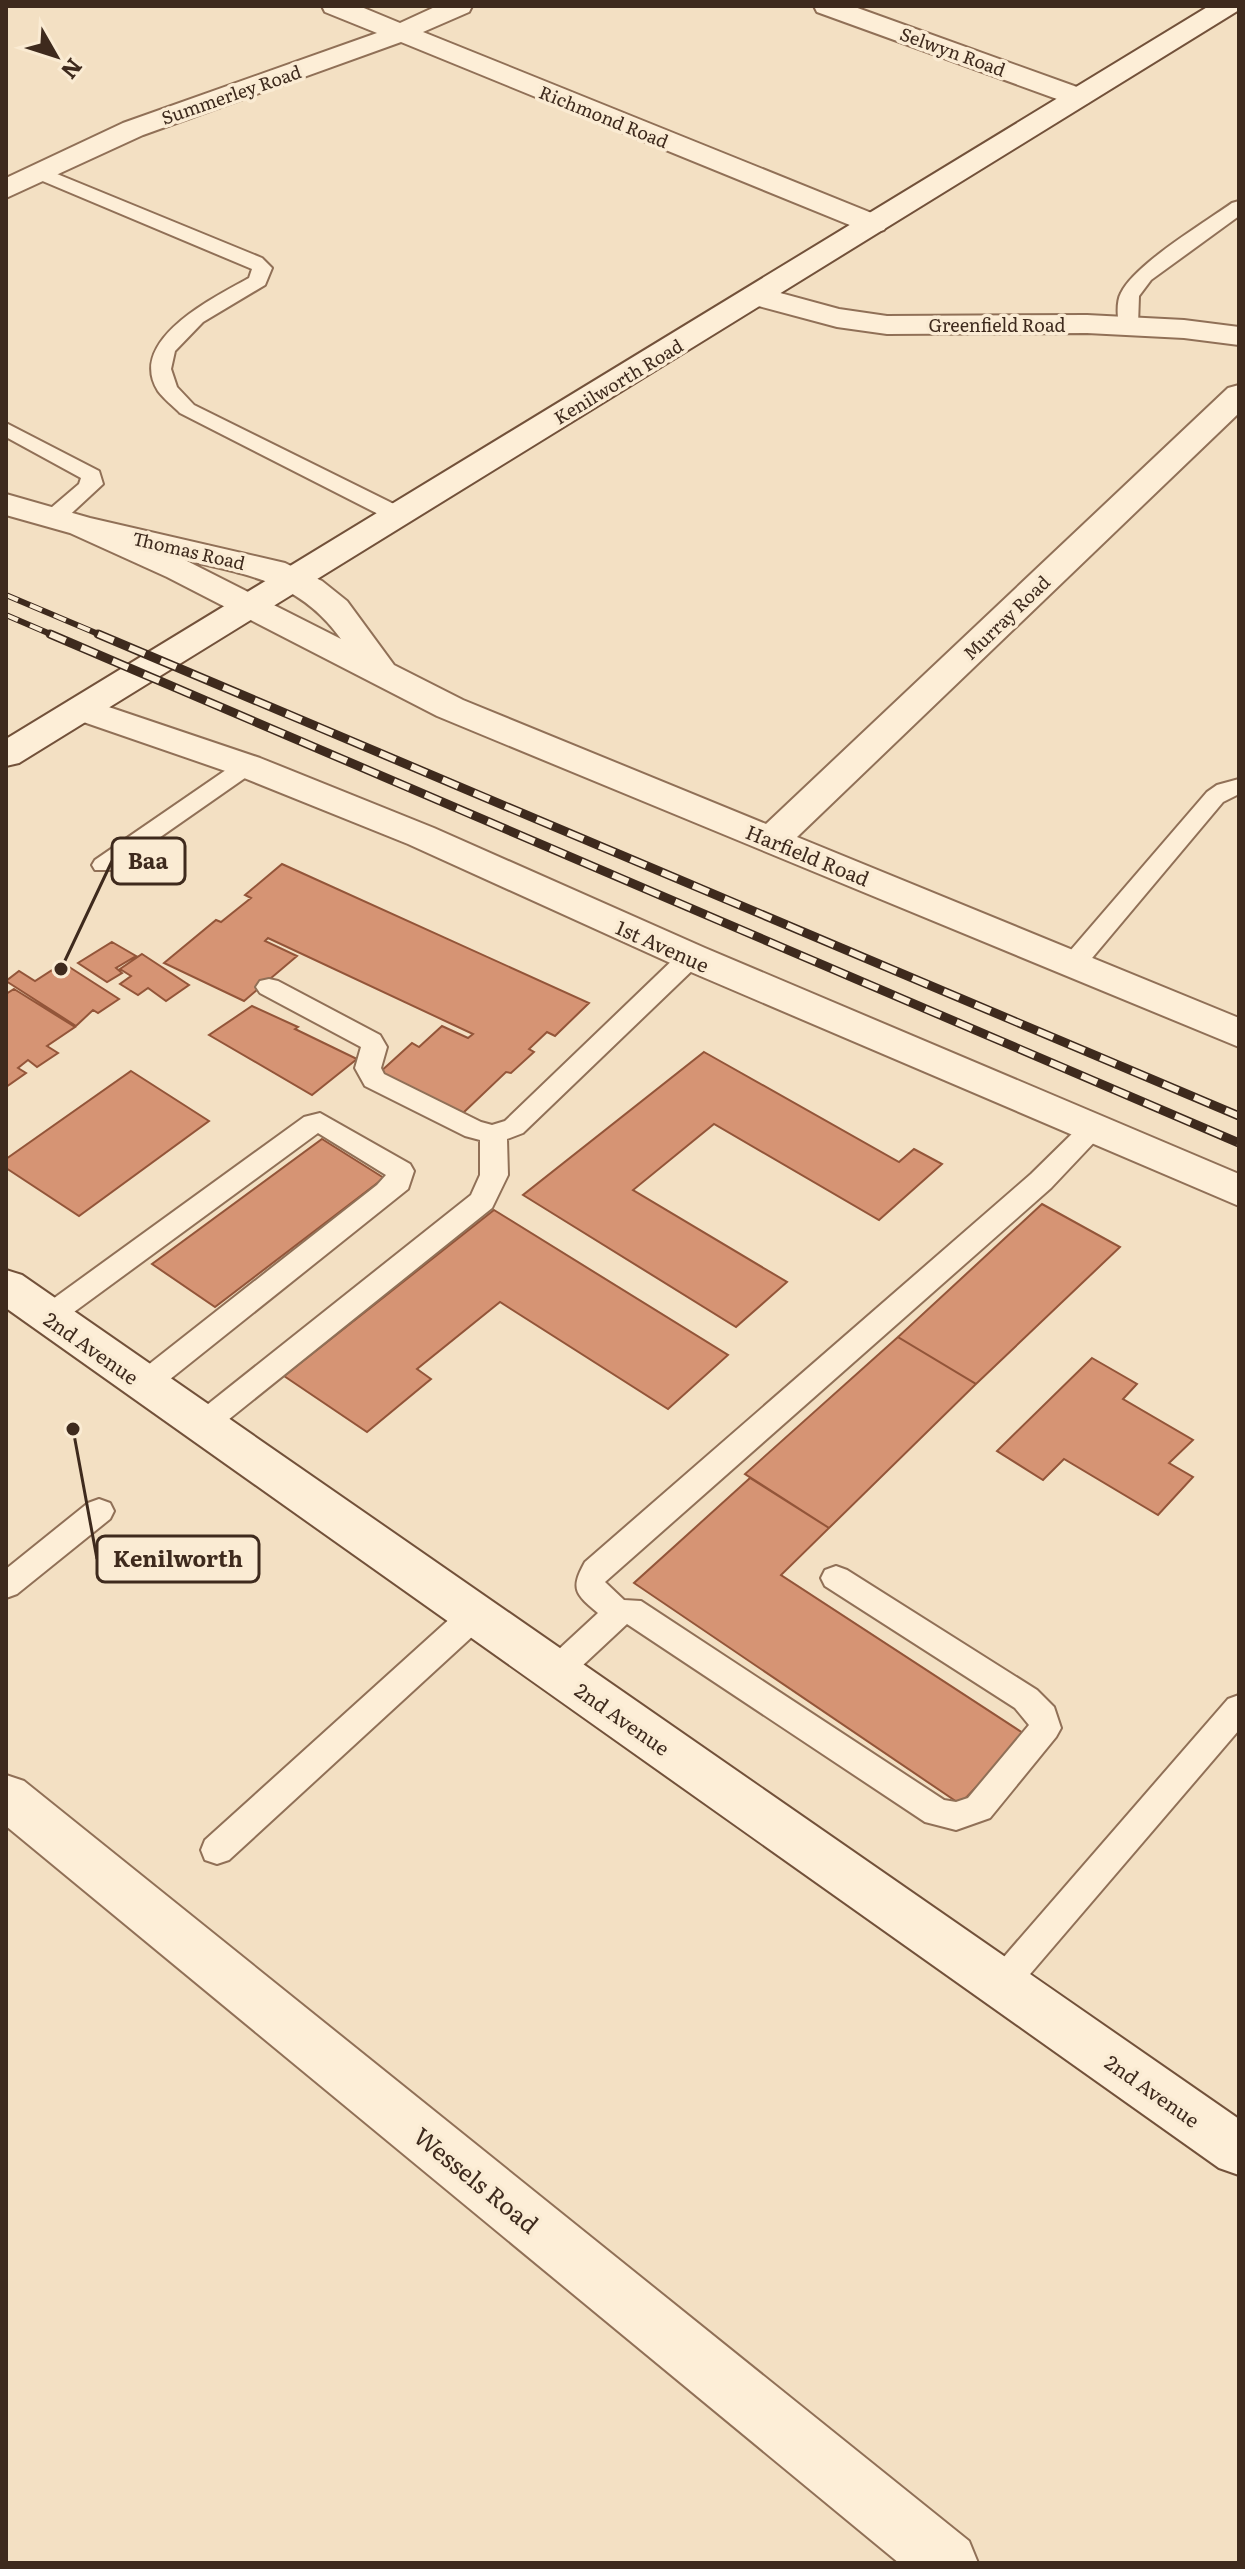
<svg xmlns="http://www.w3.org/2000/svg" width="1245" height="2569" font-family="Literata,serif">
	<style>
		.building { fill: #d69474; stroke: #935539; stroke-width: 2 }
		.lines { fill: none; stroke-linecap: round; stroke-linejoin: round }
		.lane-casing { stroke: #907057; stroke-width: 4 }
		.street-casing { stroke: #907057; stroke-width: 4 }
		.secondary-casing { stroke: #72513a; stroke-width: 4 }
		.lane { fill: #fdeed7; fill-rule: evenodd }
		.street { fill: #fdeed7; fill-rule: evenodd }
		.secondary { fill: #fdeed7; fill-rule: evenodd }
		.rail-far1-casing { stroke: #3e2a1d; stroke-width: 6 }
		.rail-casing { stroke: #3e2a1d; stroke-width: 9 }
		.rail-far1 { stroke: #faebd3; stroke-width: 4; stroke-dasharray: 13; stroke-linecap: butt }
		.rail { stroke: #faebd3; stroke-width: 6; stroke-dasharray: 17; stroke-linecap: butt }
		.labels { text-anchor: middle; dominant-baseline: central; stroke-width: 7; stroke-linejoin: round; paint-order: stroke }
		.far-street-label { font-size: 18px; fill: #3e2a1d; stroke: #faebd3 }
		.street-label { font-size: 20px; fill: #3e2a1d; stroke: #faebd3 }
		.near-street-label { font-size: 24px; fill: #3e2a1d; stroke: #faebd3 }
		.leader { fill: none; stroke: #3e2a1d; stroke-width: 3 }
		.callout-dot { fill: #3e2a1d; stroke: #faebd3; stroke-width: 3 }
		.callout { fill: #faebd3; stroke: #3e2a1d; stroke-width: 3 }
		.callout-label { font-size: 22px; text-anchor: middle; font-weight: bold; fill: #3e2a1d }
	</style>
	<rect width="100%" height="100%" fill="#f3e0c3"/>
	<path class="building" d="M 282,864 L 589,1003 L 555,1036 L 547,1032 L 529,1049 L 534,1052 L 511,1073 L 506,1072 L 463,1113 L 379,1073 L 412,1043 L 419,1047 L 442,1026 L 468,1038 L 473,1034 L 268,938 L 265,941 L 297,956 L 244,1001 L 164,963 L 216,920 L 221,922 L 251,898 L 245,895 Z
		M 112,942 L 136,956 L 116,968 L 122,973 L 107,982 L 78,963 Z
		M 142,954 L 189,985 L 166,1001 L 148,988 L 138,995 L 120,984 L 131,976 L 120,969 Z
		M 63,963 L 119,999 L 98,1013 L 93,1010 L 76,1026 L 6,981 L 19,971 L 35,981 Z
		M 14,989 L 75,1027 L 47,1046 L 58,1053 L 37,1067 L 28,1060 L 18,1068 L 26,1073 L 6,1087 L 6,994 Z
		M 252,1006 L 298,1027 L 295,1029 L 357,1059 L 312,1095 L 209,1035 Z
		M 704,1052 L 899,1162 L 914,1149 L 942,1164 L 879,1220 L 714,1124 L 633,1190 L 787,1282 L 736,1327 L 523,1195 Z
		M 131,1071 L 209,1121 L 79,1216 L 6,1168 L 6,1159 Z
		M 322,1139 L 384,1178 L 215,1307 L 152,1264 Z
		M 1042,1204 L 1120,1247 L 976,1384 L 898,1337 Z
		M 494,1210 L 728,1355 L 668,1409 L 500,1302 L 417,1369 L 431,1379 L 367,1432 L 284,1376 Z
		M 898,1337 L 976,1384 L 829,1528 L 745,1474 Z
		M 1092,1358 L 1137,1384 L 1123,1399 L 1193,1440 L 1169,1463 L 1193,1477 L 1158,1515 L 1064,1459 L 1043,1480 L 997,1451 Z
		M 750,1478 L 829,1528 L 781,1575 L 1026,1735 L 960,1804 L 634,1583 Z"/>
	<g class="lines">
		<g class="lane-casing">
			<path id="lane" d="M 40,167 L 262,258 L 272,268 L 265,285 L 203,322 L 175,351 L 171,369 L 177,387 L 194,405 L 406,510 L 409,515 L 406,520 L 390,520 L 180,413 C 173,406 164,399 158,391 C 126,340 215,297 249,278 L 252,269 L 33,177 L 31,173 Z
				M 1239,201 L 1239,216 L 1151,280 L 1139,296 L 1138,325 L 1128,331 L 1121,329 C 1117,321 1116,302 1121,293 C 1135,264 1204,223 1232,203 Z
				M 6,423 L 99,471 L 103,484 L 61,523 L 45,523 L 42,518 L 45,513 L 79,484 L 81,478 L 6,437 Z
				M 247,759 L 255,761 L 259,766 L 255,771 L 113,870 L 95,870 L 92,865 L 95,860 L 239,761 Z
				M 1239,779 L 1239,794 L 1223,802 L 1082,970 L 1073,972 L 1064,970 L 1060,964 L 1064,958 L 1207,792 L 1217,785 Z
				M 691,949 L 700,951 L 704,957 L 700,963 L 523,1133 L 507,1139 L 508,1175 L 492,1208 L 213,1432 L 203,1435 L 193,1432 L 188,1424 L 193,1416 L 471,1195 L 480,1175 L 480,1140 L 465,1136 L 365,1086 L 355,1068 L 361,1047 L 260,993 L 256,987 L 260,981 L 269,979 L 278,981 L 380,1035 L 387,1047 L 381,1068 L 384,1074 L 481,1122 L 492,1125 L 505,1121 L 682,951 Z
				M 320,1113 L 410,1164 L 414,1171 L 408,1189 L 154,1392 L 144,1395 L 134,1392 L 130,1384 L 134,1376 L 377,1185 L 386,1175 L 318,1133 L 59,1323 L 49,1326 L 39,1323 L 35,1316 L 39,1309 L 304,1117 Z
				M 1093,1119 L 1102,1122 L 1106,1128 L 1102,1134 L 1051,1188 L 605,1582 L 624,1600 L 641,1601 L 944,1800 L 956,1802 L 968,1798 L 1029,1725 L 1015,1708 L 825,1586 L 821,1578 L 825,1570 L 836,1566 L 847,1570 L 1037,1690 L 1054,1707 L 1061,1728 L 1056,1737 L 990,1818 L 956,1830 L 925,1822 L 627,1624 L 567,1680 L 556,1684 L 545,1680 L 540,1671 L 545,1662 L 598,1613 C 575,1594 570,1589 585,1562 L 1031,1174 L 1084,1122 Z
				M 99,1499 L 110,1503 L 114,1511 L 110,1519 L 17,1594 L 6,1598 L 6,1569 L 88,1503 Z
				M 475,1603 L 486,1606 L 490,1615 L 486,1624 L 229,1860 L 217,1864 L 205,1860 L 201,1850 L 205,1840 L 464,1606 Z
				M 1239,1695 L 1239,1730 L 1013,1994 L 1001,1999 L 989,1994 L 984,1984 L 989,1974 L 1228,1699 Z"/>
		</g>
		<g class="street-casing">
			<path id="street" d="M 322,6 L 359,6 L 400,23 L 437,6 L 472,6 L 469,12 L 423,32 L 884,218 L 888,224 L 884,230 L 873,233 L 862,230 L 401,42 L 143,135 L 6,198 L 6,178 L 123,123 L 377,33 L 325,12 Z
				M 814,6 L 852,6 L 1088,91 L 1092,97 L 1088,103 L 1078,105 L 1068,103 L 817,12 Z
				M 758,287 L 839,309 L 887,316 L 1087,315 L 1184,320 L 1239,327 L 1239,345 L 1184,338 L 1087,333 L 887,334 L 837,327 L 747,303 L 743,296 L 747,289 Z
				M 1239,385 L 1239,413 L 797,837 L 1239,1018 L 1239,1047 L 437,716 L 167,577 L 70,533 L 6,515 L 6,494 L 90,518 L 285,563 L 322,581 L 347,601 L 394,665 L 463,700 L 766,824 L 1228,388 ZM 185,560 C 249,575 300,582 341,639 Z
				M 82,698 L 260,758 L 434,828 L 705,948 L 1239,1174 L 1239,1206 L 677,966 L 408,844 L 234,774 L 69,717 L 64,709 L 69,701 Z
				M 6,1775 L 24,1781 L 969,2541 L 978,2563 L 899,2563 L 6,1826 Z"/>
		</g>
		<g class="secondary-casing">
			<path id="secondary" d="M 1209,6 L 1239,6 L 1239,10 L 19,763 L 6,766 L 6,739 Z
				M 6,1270 L 22,1275 L 1239,2119 L 1239,2175 L 1219,2168 L 6,1308 Z"/>
		</g>
		<use href="#lane" class="lane"/>
		<use href="#street" class="street"/>
		<use href="#secondary" class="secondary"/>
		<g class="rail-far1-casing">
			<path id="rail-far1" d="M 6,595 L 103,636
				M 6,615 L 55,636"/>
		</g>
		<g class="rail-casing">
			<path id="rail" d="M 50,634 L 1239,1143
				M 98,634 L 1239,1116"/>
		</g>
		<use href="#rail-far1" class="rail-far1"/>
		<use href="#rail" class="rail"/>
	</g>
	<g class="labels">
		<g class="far-street-label">
			<text transform="translate(953 51) rotate(20)">Selwyn Road</text>
			<text transform="translate(231 94) rotate(-19)">Summerley Road</text>
			<text transform="translate(604 116) rotate(22)">Richmond Road</text>
			<text x="997" y="324">Greenfield Road</text>
			<text transform="translate(618 381) rotate(-31)">Kenilworth Road</text>
			<text transform="translate(189 550) rotate(13)">Thomas Road</text>
			<text transform="translate(1006 617) rotate(-44)">Murray Road</text>
		</g>
		<g class="street-label">
			<text transform="translate(808 854) rotate(22)">Harfield Road</text>
			<text transform="translate(663 945) rotate(24)">1st Avenue</text>
			<text transform="translate(92 1347) rotate(35)">2nd Avenue</text>
			<text transform="translate(623 1718) rotate(35)">2nd Avenue</text>
			<text transform="translate(1153 2090) rotate(35)">2nd Avenue</text>
		</g>
		<g class="near-street-label">
			<text transform="translate(477 2179) rotate(39)">Wessels Road</text>
		</g>
	</g>
	<path class="leader" d="M61 969L112 861M73 1429L97 1559"/>
	<g class="callout-dot">
		<circle cx="61" cy="969" r="8"/>
		<circle cx="73" cy="1429" r="8"/>
	</g>
	<g class="callout">
		<rect x="112" y="838" width="73" height="46" rx="8"/>
		<rect x="97" y="1536" width="162" height="46" rx="8"/>
	</g>
	<g class="callout-label">
		<text x="148" y="869">Baa</text>
		<text x="178" y="1567">Kenilworth</text>
	</g>
	<rect width="1245" height="2569" fill="none" stroke="#3e2a1d" stroke-width="16"/>
	<g transform="translate(56 56) rotate(129)" stroke="#faebd3" stroke-width="6" paint-order="stroke">
	<path d="M0-6L14 30L0 20L-14 30Z" fill="#3e2a1d"/>
	<text y="-12" font-size="22" font-weight="bold" text-anchor="middle" fill="#3e2a1d">N</text>
	</g>
</svg>
